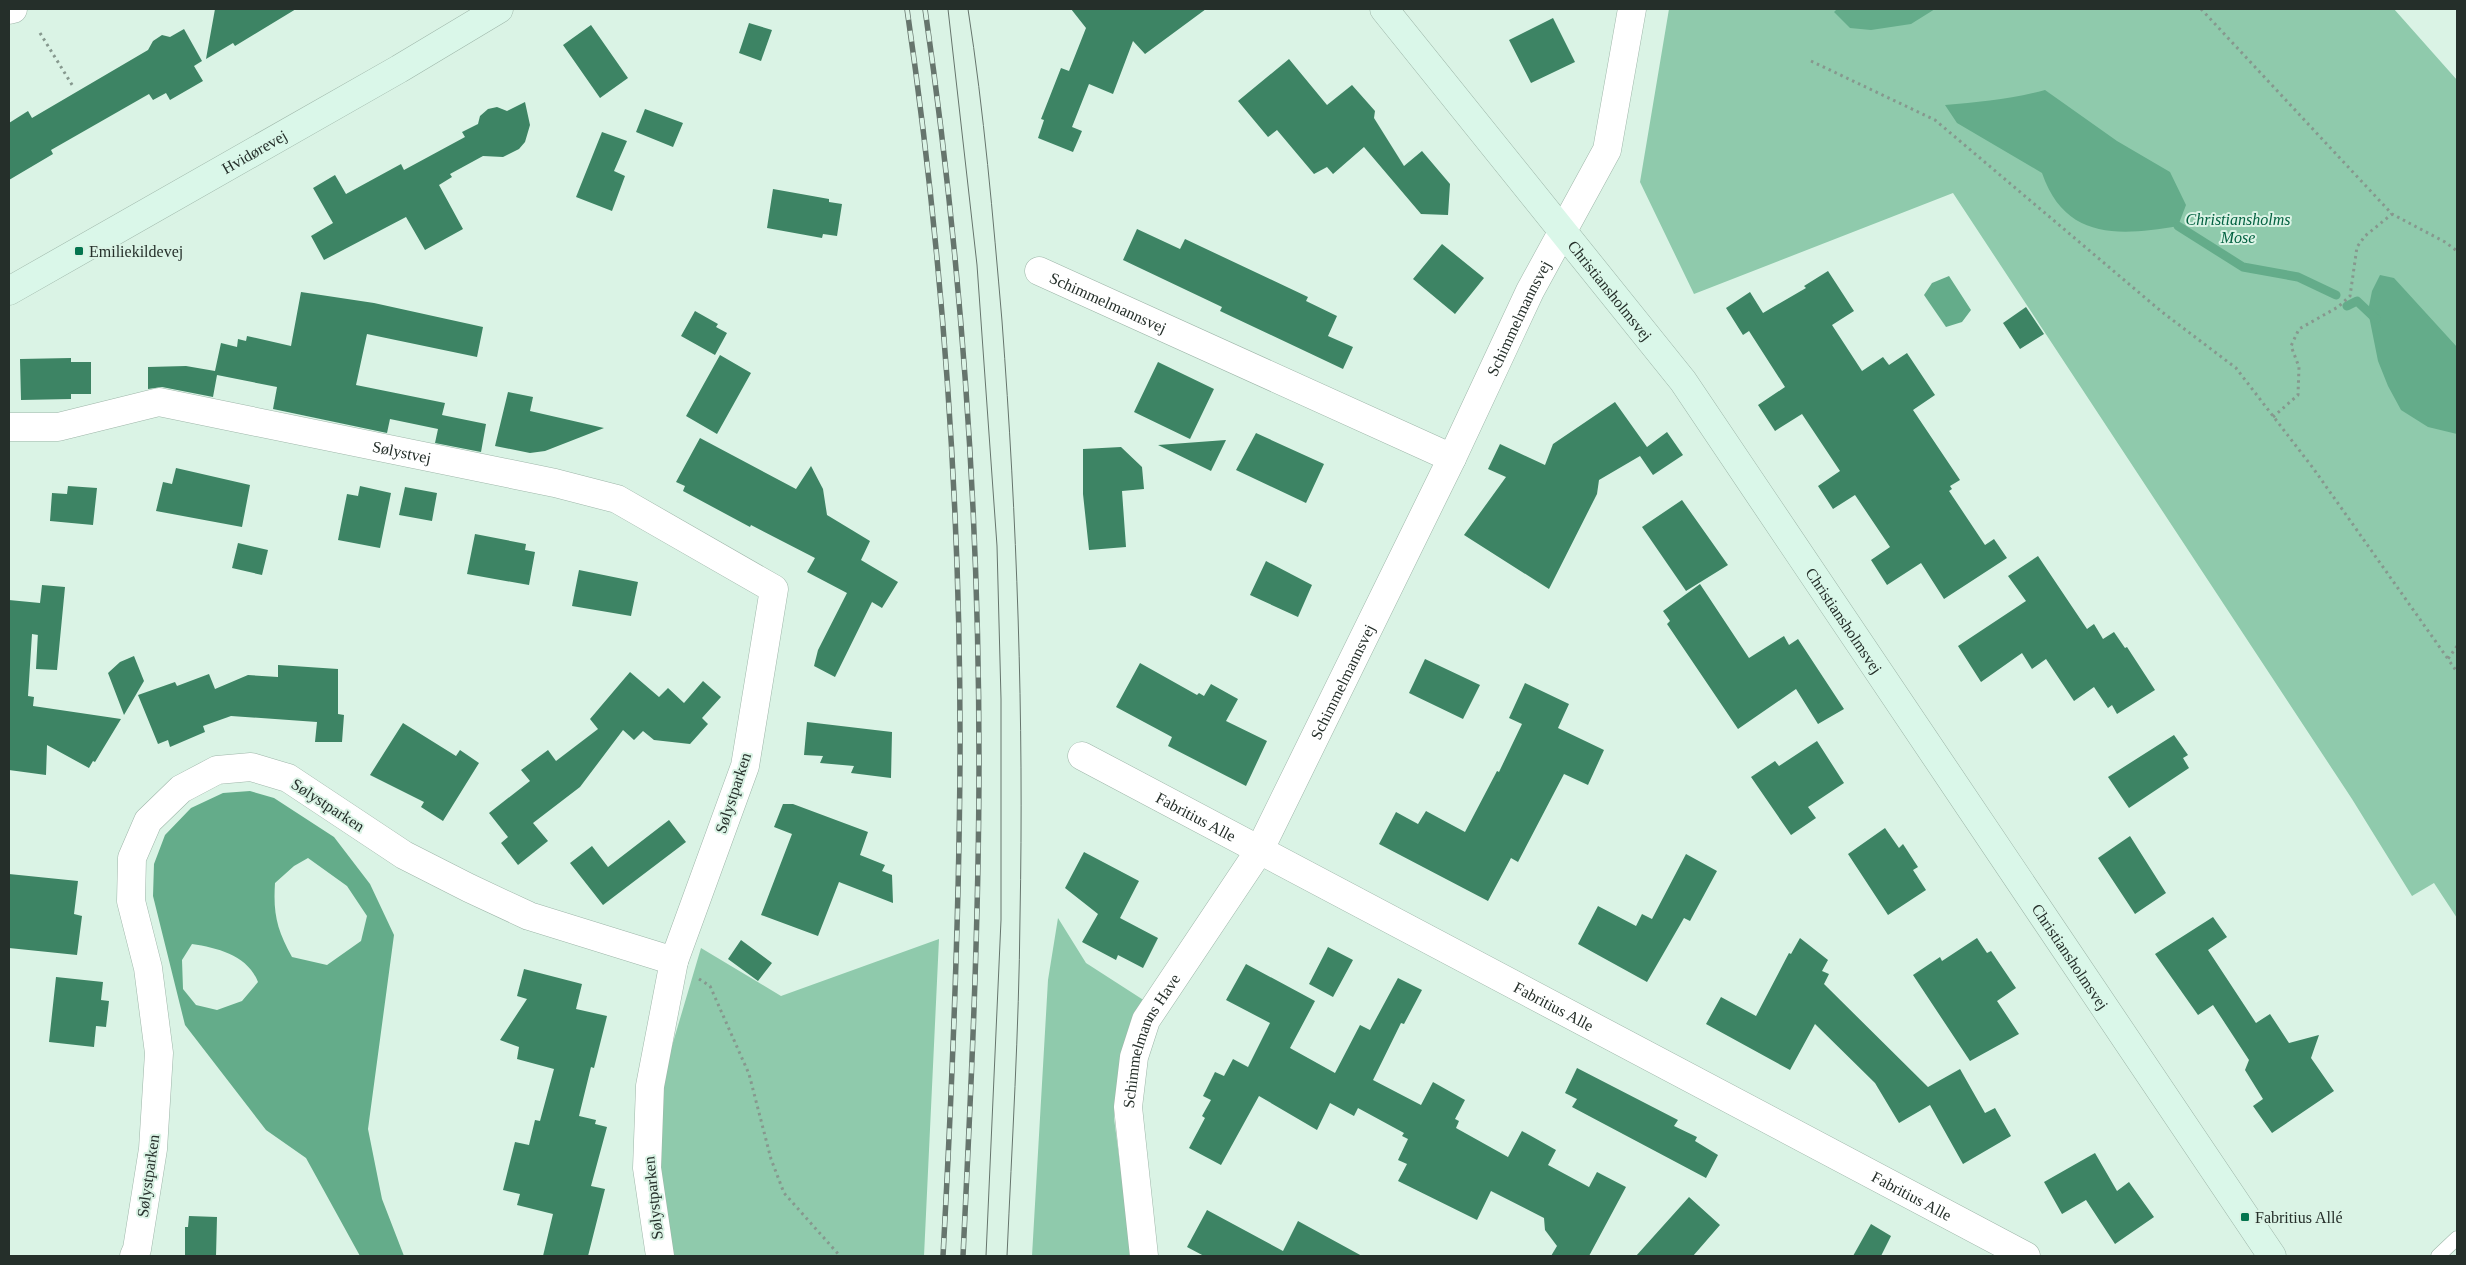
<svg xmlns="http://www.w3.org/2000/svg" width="2466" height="1265" viewBox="0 0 2466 1265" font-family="'Times New Roman',serif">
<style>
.green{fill:#8fcaac}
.water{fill:#64ac8a;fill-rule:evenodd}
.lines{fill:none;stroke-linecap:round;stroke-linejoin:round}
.stream{stroke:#64ac8a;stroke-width:9}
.building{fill:#3d8464}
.lane-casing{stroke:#9eb6a9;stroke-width:15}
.street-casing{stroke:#9eb6a9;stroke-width:29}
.secondary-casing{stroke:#9eb6a9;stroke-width:29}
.path{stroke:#86988e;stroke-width:3;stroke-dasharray:2.5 4;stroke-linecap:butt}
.lane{stroke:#fff;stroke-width:14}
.street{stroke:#fff;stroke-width:28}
.secondary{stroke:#daf7e9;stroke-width:28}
.tram{stroke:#66756d;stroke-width:1}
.rail-casing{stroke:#66756d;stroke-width:5.5}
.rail{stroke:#daf3e5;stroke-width:4;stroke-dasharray:11;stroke-linecap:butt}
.poi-dot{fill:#04754f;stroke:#daf3e5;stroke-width:2}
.labels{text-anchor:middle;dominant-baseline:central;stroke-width:4;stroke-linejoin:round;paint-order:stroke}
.street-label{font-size:16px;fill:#252f2a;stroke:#daf3e5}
.park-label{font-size:16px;font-style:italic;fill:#046242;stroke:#daf3e5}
.poi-label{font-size:16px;fill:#252f2a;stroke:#daf3e5;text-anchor:start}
</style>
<rect width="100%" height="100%" fill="#daf3e5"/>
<!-- green -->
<path class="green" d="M 1669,9 L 2394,9 L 2457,80 L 2457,918 L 2434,883 L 2412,896 L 2352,799 L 1953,193 L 1694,294 L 1640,182 Z
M 1058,918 L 1086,963 L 1145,1001 L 1120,1061 L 1114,1118 L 1132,1256 L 1032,1256 L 1048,980 Z
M 939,939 L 924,1256 L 670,1256 L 657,1166 L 661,1083 L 701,948 L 781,996 Z"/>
<!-- water -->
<path class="water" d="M 1837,9 L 1935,9 L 1911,24 L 1871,30 L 1850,28 L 1834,12 Z
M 2045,90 L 2117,141 L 2170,172 L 2186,205 L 2178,226 C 2119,236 2065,240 2042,173 L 1957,123 L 1945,105 C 1979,102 2012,99 2045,90 Z
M 2380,275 L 2394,278 L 2457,347 L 2457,434 L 2428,427 L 2401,410 L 2388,386 L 2378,361 L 2368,311 L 2372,291 Z
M 1949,276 L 1971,310 L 1962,322 L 1946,327 L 1924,295 L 1932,283 Z
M 250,791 L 274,798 L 334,837 L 370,884 L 394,935 L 368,1129 L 382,1199 L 404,1256 L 360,1256 L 306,1158 L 266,1130 L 185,1025 L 153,896 L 154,864 L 165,835 L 191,808 L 223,793 ZM 308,858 L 347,886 L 367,916 L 361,941 L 327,965 L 292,957 C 277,930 273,914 275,883 L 294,866 ZM 192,944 C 219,948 248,956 258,982 L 242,1001 L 217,1010 L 196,1005 L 183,989 L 182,960 Z"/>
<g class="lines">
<!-- stream -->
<path class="stream" d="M 2178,226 L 2243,267 L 2298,277 L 2336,295
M 2347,306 L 2357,301 L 2376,319"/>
</g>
<!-- building -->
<path class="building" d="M 215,9 L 296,9 L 235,46 L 233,43 L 206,59 Z
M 1071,9 L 1206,9 L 1145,54 L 1133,41 L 1113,94 L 1089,84 L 1072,127 L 1082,131 L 1073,152 L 1038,138 L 1044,120 L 1041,119 L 1061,68 L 1069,71 L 1086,28 Z
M 1553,18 L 1575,62 L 1531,83 L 1509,40 Z
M 749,23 L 772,30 L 761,61 L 739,53 Z
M 591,25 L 628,78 L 600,98 L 563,45 Z
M 184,29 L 202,61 L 194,66 L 203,81 L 170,100 L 166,93 L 153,100 L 149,94 L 51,150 L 53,154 L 9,180 L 9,123 L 28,111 L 32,118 L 148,50 L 153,41 L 162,35 L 170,37 Z
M 1289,59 L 1327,105 L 1352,85 L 1375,111 L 1374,118 L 1404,166 L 1422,151 L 1450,184 L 1448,215 L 1421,214 L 1364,147 L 1333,174 L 1327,167 L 1314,174 L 1277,130 L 1268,137 L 1238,101 Z
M 525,102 L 530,125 L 525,142 L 519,149 L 503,157 L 483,156 L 450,174 L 452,177 L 439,185 L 463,229 L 425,250 L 406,217 L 324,260 L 311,236 L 333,223 L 313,188 L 335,175 L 346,194 L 401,164 L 404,170 L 465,137 L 462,132 L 478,124 L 480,116 L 488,109 L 497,107 L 507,111 Z
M 645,109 L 683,123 L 673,147 L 636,132 Z
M 602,132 L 627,141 L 614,171 L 625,176 L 612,211 L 576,197 Z
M 773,189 L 829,199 L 829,202 L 842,204 L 837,236 L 823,234 L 822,238 L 767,228 Z
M 1137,229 L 1180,249 L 1185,239 L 1308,297 L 1306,301 L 1337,316 L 1328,336 L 1353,347 L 1343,369 L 1220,311 L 1222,307 L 1123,260 Z
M 1442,244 L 1484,278 L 1455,314 L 1413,279 Z
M 1828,271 L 1854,311 L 1832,325 L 1862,371 L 1883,357 L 1889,365 L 1907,353 L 1935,395 L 1913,410 L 1960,480 L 1950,486 L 1952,489 L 1949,491 L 1985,545 L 1994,539 L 2007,558 L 1944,599 L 1921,563 L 1887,585 L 1871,560 L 1890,547 L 1855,495 L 1833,509 L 1818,486 L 1840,471 L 1802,414 L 1775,431 L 1758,405 L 1785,387 L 1749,331 L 1743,335 L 1726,308 L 1750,292 L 1763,313 L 1806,288 L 1804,286 Z
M 301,292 L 374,303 L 483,327 L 477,357 L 367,334 L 356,385 L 445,403 L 442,415 L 486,424 L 481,452 L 435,443 L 438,429 L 390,419 L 387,433 L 273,409 L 277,387 L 217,375 L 213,397 L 162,387 L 148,389 L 148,367 L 186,366 L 215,371 L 221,343 L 237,347 L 238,339 L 246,341 L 247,336 L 291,346 Z
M 2026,307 L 2044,334 L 2020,349 L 2003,323 Z
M 695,311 L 718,324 L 716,327 L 727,333 L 715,355 L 681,336 Z
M 720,355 L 751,373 L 717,434 L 686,416 Z
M 71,358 L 71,362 L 91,362 L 91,394 L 71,394 L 71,399 L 21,400 L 20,359 Z
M 1158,362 L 1214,389 L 1190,439 L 1134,412 Z
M 508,392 L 533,397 L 530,411 L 604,428 L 545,451 L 530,453 L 495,446 Z
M 1615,402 L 1647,447 L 1667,432 L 1683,455 L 1653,475 L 1640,456 L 1599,480 L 1597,494 L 1549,589 L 1464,535 L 1506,477 L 1488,469 L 1500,444 L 1545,465 L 1553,444 Z
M 1256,433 L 1324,464 L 1306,503 L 1236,470 Z
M 700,438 L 796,489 L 811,466 L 823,489 L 827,515 L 870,541 L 861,560 L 898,582 L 882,608 L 872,602 L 835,677 L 814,666 L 818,650 L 847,593 L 807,572 L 815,558 L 751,525 L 750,527 L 683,491 L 685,486 L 676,482 Z
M 1226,440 L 1211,471 L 1158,445 Z
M 1121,447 L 1142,467 L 1144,489 L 1122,491 L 1126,547 L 1089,550 L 1083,494 L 1083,449 Z
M 176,468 L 250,485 L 242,527 L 156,511 L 163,482 L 172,484 Z
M 68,486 L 97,488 L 93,525 L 50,521 L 52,493 L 67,494 Z
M 360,486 L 391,493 L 380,548 L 338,540 L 347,494 L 358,496 Z
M 405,487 L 437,493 L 432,521 L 399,515 Z
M 1682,500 L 1728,565 L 1686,591 L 1642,527 Z
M 475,534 L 526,544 L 525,550 L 535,552 L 529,585 L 467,574 Z
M 238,543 L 268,550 L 262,575 L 232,568 Z
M 2038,556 L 2087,629 L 2094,624 L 2103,639 L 2114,632 L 2125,648 L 2127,647 L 2155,690 L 2117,714 L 2112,705 L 2108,708 L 2094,687 L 2074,701 L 2046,659 L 2032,669 L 2022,653 L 1981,682 L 1958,646 L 2026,601 L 2008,576 Z
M 1266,561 L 1312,585 L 1298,617 L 1250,595 Z
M 579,570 L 638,582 L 631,616 L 572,606 Z
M 1700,584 L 1749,658 L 1784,636 L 1789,645 L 1798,639 L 1844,709 L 1818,724 L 1796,689 L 1738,729 L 1667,624 L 1670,621 L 1663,611 Z
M 42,585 L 65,587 L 57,670 L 36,669 L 38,632 L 38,635 L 32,634 L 28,696 L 34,697 L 33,706 L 121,719 L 95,762 L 93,761 L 89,768 L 47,745 L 46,775 L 9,770 L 9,600 L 40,603 Z
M 134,656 L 144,681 L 124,715 L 108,673 L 120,662 Z
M 1425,659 L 1480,685 L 1463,719 L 1409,693 Z
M 1140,663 L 1197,695 L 1199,693 L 1204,696 L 1211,684 L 1238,699 L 1226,721 L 1267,741 L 1246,786 L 1168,746 L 1172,737 L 1116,707 Z
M 278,665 L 338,669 L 338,714 L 344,715 L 342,742 L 315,742 L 317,722 L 231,716 L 203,726 L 205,732 L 170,747 L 168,740 L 158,744 L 138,695 L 175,682 L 177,686 L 209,674 L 215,689 L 248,675 L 278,677 Z
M 630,672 L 659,697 L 668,688 L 684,703 L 703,681 L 721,697 L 702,718 L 708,724 L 690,744 L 654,740 L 643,731 L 634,740 L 623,730 L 580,787 L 533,823 L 548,841 L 518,865 L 501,843 L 508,837 L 489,813 L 530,781 L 521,770 L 548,750 L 556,761 L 598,729 L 590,719 Z
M 1525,683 L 1569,704 L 1558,728 L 1604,750 L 1588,785 L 1564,774 L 1518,862 L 1511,858 L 1488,901 L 1379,844 L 1396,812 L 1418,824 L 1426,811 L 1465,832 L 1497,771 L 1499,772 L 1522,724 L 1509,718 Z
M 807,722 L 892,732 L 891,778 L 851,773 L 854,766 L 820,763 L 823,756 L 804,755 Z
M 403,723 L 456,756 L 460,750 L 479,763 L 443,821 L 421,807 L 424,802 L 370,775 Z
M 2174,735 L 2188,755 L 2183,758 L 2189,768 L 2129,808 L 2108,777 Z
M 1817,741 L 1844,783 L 1808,807 L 1816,818 L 1791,835 L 1751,777 L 1775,761 L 1779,766 Z
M 783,804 L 793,804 L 868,832 L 860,855 L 885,865 L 882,871 L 892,875 L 893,903 L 839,882 L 818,936 L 761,915 L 792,834 L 774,827 Z
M 669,820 L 686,842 L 603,905 L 570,863 L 592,846 L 608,867 Z
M 1885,828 L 1899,848 L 1903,844 L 1918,867 L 1913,870 L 1926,890 L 1888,915 L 1848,854 Z
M 2130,836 L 2166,893 L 2135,914 L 2098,858 Z
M 1084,852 L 1139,881 L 1120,918 L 1158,938 L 1143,968 L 1118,955 L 1116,960 L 1082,942 L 1098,914 L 1065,888 Z
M 1686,854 L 1717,871 L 1690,921 L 1684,918 L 1647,982 L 1578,944 L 1598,906 L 1636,926 L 1642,914 L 1652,919 Z
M 9,874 L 78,881 L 74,914 L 82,916 L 77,955 L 9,948 Z
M 2213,917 L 2227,937 L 2208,950 L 2256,1023 L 2270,1014 L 2289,1043 L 2319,1035 L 2311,1058 L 2334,1091 L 2272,1133 L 2253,1106 L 2263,1099 L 2245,1070 L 2249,1060 L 2213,1005 L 2198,1015 L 2155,954 Z
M 1800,938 L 1828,960 L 1822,971 L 1829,974 L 1824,984 L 1928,1087 L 1960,1069 L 1985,1113 L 1995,1108 L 2011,1136 L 1963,1164 L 1930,1105 L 1899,1123 L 1875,1083 L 1815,1024 L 1790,1070 L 1706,1024 L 1721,997 L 1756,1016 L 1789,953 L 1791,954 Z
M 1977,938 L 1987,953 L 1991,951 L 2016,988 L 1997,1001 L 2019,1034 L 1970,1061 L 1913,975 L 1940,957 L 1942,961 Z
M 741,940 L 772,963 L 758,981 L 728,959 Z
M 1328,947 L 1353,960 L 1333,997 L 1309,984 Z
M 1246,964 L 1315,1001 L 1290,1048 L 1335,1073 L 1360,1025 L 1370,1030 L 1398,978 L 1422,990 L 1404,1024 L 1401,1023 L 1373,1080 L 1421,1105 L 1433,1082 L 1465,1100 L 1455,1119 L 1459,1121 L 1456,1128 L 1508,1157 L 1522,1131 L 1556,1150 L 1548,1165 L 1589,1187 L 1597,1172 L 1626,1187 L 1589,1256 L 1551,1256 L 1557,1246 L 1545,1230 L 1544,1218 L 1491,1191 L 1477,1220 L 1398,1181 L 1407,1164 L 1398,1160 L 1408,1139 L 1402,1136 L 1404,1133 L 1358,1108 L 1354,1116 L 1330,1103 L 1317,1130 L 1259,1096 L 1221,1165 L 1189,1148 L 1205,1118 L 1202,1116 L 1211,1100 L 1203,1096 L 1215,1072 L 1224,1076 L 1233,1059 L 1248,1067 L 1270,1023 L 1226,1000 Z
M 524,969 L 582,984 L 576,1009 L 607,1016 L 594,1068 L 591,1067 L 579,1116 L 596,1120 L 595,1124 L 607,1127 L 591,1186 L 605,1189 L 588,1256 L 543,1256 L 553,1214 L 517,1205 L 520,1194 L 503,1190 L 515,1142 L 529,1145 L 535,1120 L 540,1121 L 554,1069 L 517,1059 L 519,1047 L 500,1040 L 527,999 L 517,996 Z
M 56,977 L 103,982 L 101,1000 L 109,1001 L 106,1027 L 96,1026 L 94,1047 L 49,1042 Z
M 1577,1068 L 1678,1120 L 1674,1126 L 1697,1137 L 1695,1141 L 1718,1155 L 1706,1178 L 1572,1107 L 1577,1099 L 1565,1093 Z
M 2095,1153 L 2117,1191 L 2129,1182 L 2154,1217 L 2115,1244 L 2086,1200 L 2062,1214 L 2044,1182 Z
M 1689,1197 L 1720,1225 L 1693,1256 L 1636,1256 Z
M 1207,1210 L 1283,1251 L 1298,1221 L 1362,1256 L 1204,1256 L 1187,1247 Z
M 189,1216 L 217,1217 L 216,1256 L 185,1256 L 185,1227 L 188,1227 Z
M 1871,1224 L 1891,1236 L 1881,1256 L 1853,1256 Z"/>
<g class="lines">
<defs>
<path id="lane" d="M 2438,1256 L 2457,1238"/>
<g id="street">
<path d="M 9,10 L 13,9"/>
<path id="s1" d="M 1039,271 L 1452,458"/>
<path id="s2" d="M 9,427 L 58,427 L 159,402 L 555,483 L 617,499 L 774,589 L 745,766 L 674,961 L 529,916 L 469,888 L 404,855 L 288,778 L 251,767 L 217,770 L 181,789 L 148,821 L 132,858 L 131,901 L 148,968 L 159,1053 L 153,1149 L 137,1249 L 134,1256"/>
<path id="s3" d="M 1082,756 L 2026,1256"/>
<path d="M 660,1256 L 647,1168 L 650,1086 L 674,961"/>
<path id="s4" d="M 1144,1256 L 1128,1107 L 1134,1057 L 1146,1020 L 1259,851 L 1452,458 L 1530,291 L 1607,150 L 1632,9"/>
</g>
<g id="secondary">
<path id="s5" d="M 1384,9 L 1683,381 L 2272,1256"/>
<path id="s6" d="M 9,291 L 399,69 L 499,9"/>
</g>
</defs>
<!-- lane casing -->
<use href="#lane" class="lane-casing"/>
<!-- street casing -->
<use href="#street" class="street-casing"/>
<!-- secondary casing -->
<use href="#secondary" class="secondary-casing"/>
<!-- path -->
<path class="path" d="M 2201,9 L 2392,214 L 2445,242 L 2457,251
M 40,33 L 74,88
M 1811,61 L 1935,120 L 2162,312 L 2236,368 L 2313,468 L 2448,659
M 2273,417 L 2298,395 L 2299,367 L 2291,346 L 2299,329 L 2338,307 L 2350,296 L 2357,247 L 2365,236 L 2392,214
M 2457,646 L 2448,659 L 2457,672
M 699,979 L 710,986 L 749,1074 L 771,1159 L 784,1193 L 840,1256"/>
<!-- lane -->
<use href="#lane" class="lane"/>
<!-- street -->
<use href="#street" class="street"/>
<!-- secondary -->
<use href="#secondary" class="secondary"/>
<!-- tram -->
<path class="tram" d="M 948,9 L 977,265 L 997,546 L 1001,699 L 1001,920 L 986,1256
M 968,9 C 984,112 993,217 1002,321 C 1017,520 1024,718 1020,917 C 1019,1030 1012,1143 1007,1256"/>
<defs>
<path id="rail" d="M 907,9 C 943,257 961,510 960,760 C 959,926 952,1091 943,1256
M 925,9 C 961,257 979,510 979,760 C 979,926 971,1091 963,1256"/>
</defs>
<!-- rail casing -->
<use href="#rail" class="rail-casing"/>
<!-- rail -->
<use href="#rail" class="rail"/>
</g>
<!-- markers -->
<g class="poi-dot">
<rect x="74" y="246" width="10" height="10" rx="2.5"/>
<rect x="2240" y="1212" width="10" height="10" rx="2.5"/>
</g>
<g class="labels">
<!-- street labels -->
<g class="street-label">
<text stroke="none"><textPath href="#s6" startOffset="282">Hvidørevej</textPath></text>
<text stroke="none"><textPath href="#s5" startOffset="361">Christiansholmsvej</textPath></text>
<text stroke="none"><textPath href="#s1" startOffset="76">Schimmelmannsvej</textPath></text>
<text stroke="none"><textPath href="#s4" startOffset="1035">Schimmelmannsvej</textPath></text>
<text stroke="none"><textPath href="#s2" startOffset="401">Sølystvej</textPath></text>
<text stroke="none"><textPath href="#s5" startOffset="766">Christiansholmsvej</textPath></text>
<text stroke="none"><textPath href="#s4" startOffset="631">Schimmelmannsvej</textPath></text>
<text transform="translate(733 793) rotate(-72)">Sølystparken</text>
<text transform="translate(328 805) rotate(33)">Sølystparken</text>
<text stroke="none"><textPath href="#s3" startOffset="129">Fabritius Alle</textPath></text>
<text stroke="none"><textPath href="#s5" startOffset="1171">Christiansholmsvej</textPath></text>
<text stroke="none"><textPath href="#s3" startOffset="534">Fabritius Alle</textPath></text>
<text stroke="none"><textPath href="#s4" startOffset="221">Schimmelmanns Have</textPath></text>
<text transform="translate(148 1176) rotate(-82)">Sølystparken</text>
<text stroke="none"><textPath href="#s3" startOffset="939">Fabritius Alle</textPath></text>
<text transform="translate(653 1198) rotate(-96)">Sølystparken</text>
</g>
<!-- park labels -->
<g class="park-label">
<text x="2238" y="219">Christiansholms<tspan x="2238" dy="18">Mose</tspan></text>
</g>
<!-- poi labels -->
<g class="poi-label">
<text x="89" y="251">Emiliekildevej</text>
<text x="2255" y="1217">Fabritius Allé</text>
</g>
</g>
<!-- border -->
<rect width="2466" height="1265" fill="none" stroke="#252f2a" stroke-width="20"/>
</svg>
